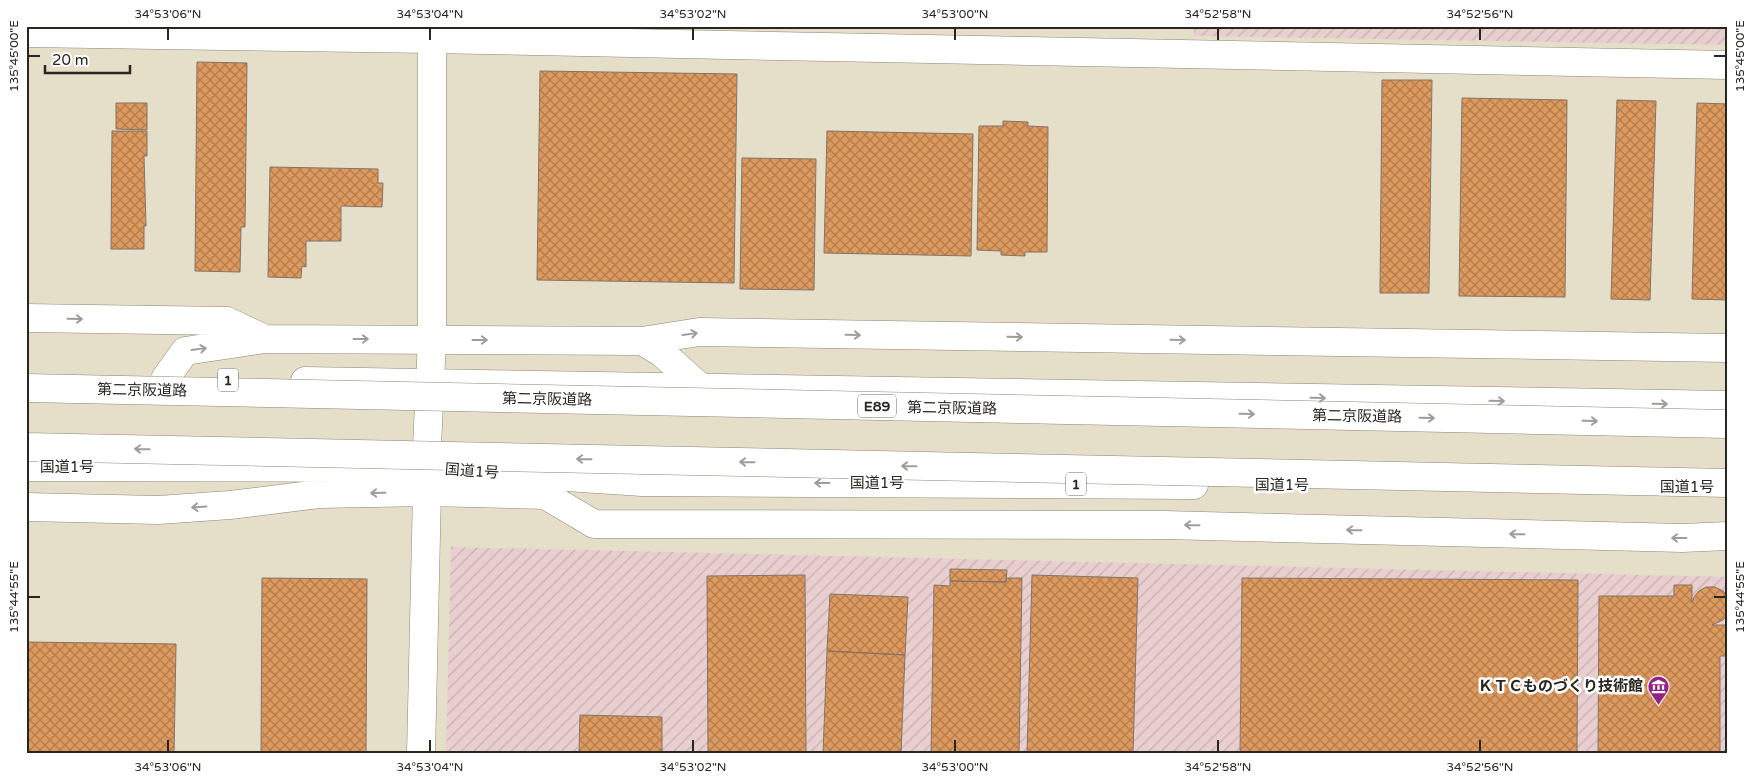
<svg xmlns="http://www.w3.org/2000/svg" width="1754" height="780" viewBox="0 0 1754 780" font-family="'Varela Round','Noto Sans JP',sans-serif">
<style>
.industrial{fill:url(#industrial-furrows)}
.building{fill:url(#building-cross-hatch);stroke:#837366}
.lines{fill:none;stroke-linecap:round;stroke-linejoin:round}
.street-casing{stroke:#8c8774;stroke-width:29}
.secondary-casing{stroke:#8c8774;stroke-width:29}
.highway-casing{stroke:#8c8774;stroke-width:29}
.street{stroke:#fff;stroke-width:28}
.secondary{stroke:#fff;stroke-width:28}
.highway{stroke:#fff;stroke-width:28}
.highway-bridge-casing{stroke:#8c8774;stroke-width:29;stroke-linecap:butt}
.highway-bridge{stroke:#fff;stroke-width:28}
.oneway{stroke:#9e9d9a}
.ticks{fill:none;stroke:#28261e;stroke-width:2}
.labels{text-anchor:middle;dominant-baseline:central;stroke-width:5;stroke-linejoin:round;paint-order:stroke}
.shield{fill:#fff;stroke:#686762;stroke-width:1}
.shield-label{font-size:14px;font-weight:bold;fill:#28261e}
.street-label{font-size:15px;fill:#28261e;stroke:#fff}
.poi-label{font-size:15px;font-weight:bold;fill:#28261e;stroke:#fff;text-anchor:end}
.neatline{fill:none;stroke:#28261e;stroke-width:2}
.ticks-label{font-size:12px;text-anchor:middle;fill:#28261e}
</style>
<defs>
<pattern id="industrial-furrows" width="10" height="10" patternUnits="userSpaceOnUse" patternTransform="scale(1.25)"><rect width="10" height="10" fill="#e9cecf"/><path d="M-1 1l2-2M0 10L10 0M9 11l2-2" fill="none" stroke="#c8b1b1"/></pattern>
<pattern id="building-cross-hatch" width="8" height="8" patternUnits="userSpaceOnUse" patternTransform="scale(1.25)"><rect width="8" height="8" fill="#dd995e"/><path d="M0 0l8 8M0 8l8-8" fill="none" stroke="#b37d4d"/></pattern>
</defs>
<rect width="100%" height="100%" fill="#e5dfca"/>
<!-- industrial -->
<path class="industrial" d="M 1194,26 L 1728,26 L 1728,45 L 1193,36 Z
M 451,547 L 1728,577 L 1728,754 L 446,754 Z"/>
<!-- building -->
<path class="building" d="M 197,62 L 247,63 L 245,227 L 241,227 L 240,272 L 195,271 Z
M 540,71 L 737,74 L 734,283 L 537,280 Z
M 1382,80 L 1432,80 L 1429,293 L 1380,293 Z
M 1462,98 L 1567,100 L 1565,297 L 1459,296 Z
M 1617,100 L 1656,101 L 1650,300 L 1611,299 Z
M 116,103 L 147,103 L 147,130 L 116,129 Z
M 1697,103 L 1728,104 L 1728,300 L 1692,299 Z
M 1003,121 L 1028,122 L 1028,126 L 1048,127 L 1047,252 L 1025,252 L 1025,256 L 1001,255 L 1001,251 L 977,250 L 979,126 L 1003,126 Z
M 112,131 L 147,131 L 147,156 L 144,156 L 146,226 L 144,226 L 144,249 L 111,249 Z
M 827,131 L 973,134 L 971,256 L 824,253 Z
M 742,158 L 816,159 L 814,290 L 740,289 Z
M 270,167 L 378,169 L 378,183 L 383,183 L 382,207 L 341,206 L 341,241 L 306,241 L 306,267 L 302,266 L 301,278 L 268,277 Z
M 950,569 L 1007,570 L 1006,582 L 950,581 Z
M 805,575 L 806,754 L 708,754 L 707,576 Z
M 1032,575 L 1138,578 L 1133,754 L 1027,754 Z
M 262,578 L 367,579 L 366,754 L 261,754 Z
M 1006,578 L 1022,578 L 1019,754 L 931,754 L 934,585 L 950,586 L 950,581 L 1006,582 Z
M 1242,578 L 1578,580 L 1577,754 L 1240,754 Z
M 1674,585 L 1692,585 L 1692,603 L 1694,597 L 1699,591 L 1706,587 L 1715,587 L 1723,591 L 1728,597 L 1728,613 L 1723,620 L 1712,625 L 1728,625 L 1728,656 L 1720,656 L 1720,754 L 1598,754 L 1599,596 L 1674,596 Z
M 830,594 L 908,597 L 905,655 L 827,651 Z
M 28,642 L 176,644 L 174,754 L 26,754 Z
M 827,651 L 905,655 L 901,754 L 823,754 Z
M 580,715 L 662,717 L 662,754 L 579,754 Z"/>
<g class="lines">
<defs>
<path id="street" d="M 26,33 L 431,39 L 1728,65"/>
<path id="secondary" d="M 421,754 L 427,492 L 426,468 L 432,340 L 432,26"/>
<path id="highway" d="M 26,318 L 227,321 L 265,339
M 642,341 L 662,353 L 700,387
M 165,379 L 185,351 L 265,339 L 642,341 L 699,332 L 1728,348
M 305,381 L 1728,405
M 26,467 L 426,468 L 642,482 L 1194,485
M 26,507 L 158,510 L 230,505 L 319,494 L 427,492 L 545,495 L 594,524 L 1164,525 L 1682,538 L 1728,536"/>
</defs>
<!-- street casing -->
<use href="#street" class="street-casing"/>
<!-- secondary casing -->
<use href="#secondary" class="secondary-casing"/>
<!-- highway casing -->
<use href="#highway" class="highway-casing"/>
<!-- street -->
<use href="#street" class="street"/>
<!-- secondary -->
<use href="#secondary" class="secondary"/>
<!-- highway -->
<use href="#highway" class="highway"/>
<defs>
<path id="highway-bridge" d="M 26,388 L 1728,424
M 26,447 L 1728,483"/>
</defs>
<!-- highway-bridge casing -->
<use href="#highway-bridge" class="highway-bridge-casing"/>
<!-- highway-bridge -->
<use href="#highway-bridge" class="highway-bridge"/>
</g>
<!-- one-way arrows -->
<defs><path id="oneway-shaft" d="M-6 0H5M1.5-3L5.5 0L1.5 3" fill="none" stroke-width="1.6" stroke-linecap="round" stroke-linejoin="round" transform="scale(1.25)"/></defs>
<g class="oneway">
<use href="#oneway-shaft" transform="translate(75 319) rotate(1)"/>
<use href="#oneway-shaft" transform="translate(690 334) rotate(-8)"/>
<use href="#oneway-shaft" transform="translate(853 335) rotate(1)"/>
<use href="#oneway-shaft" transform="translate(1015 337) rotate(1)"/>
<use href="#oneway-shaft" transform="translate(361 339)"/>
<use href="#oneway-shaft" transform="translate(480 340)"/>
<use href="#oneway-shaft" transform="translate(1178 340) rotate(1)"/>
<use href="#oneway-shaft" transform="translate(199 349) rotate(-8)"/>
<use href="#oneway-shaft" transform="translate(1318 398) rotate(1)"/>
<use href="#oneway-shaft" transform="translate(1497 401) rotate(1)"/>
<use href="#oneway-shaft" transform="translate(1660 404) rotate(1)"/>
<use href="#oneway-shaft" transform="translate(1247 414) rotate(1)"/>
<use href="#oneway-shaft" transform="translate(1427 418) rotate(1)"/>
<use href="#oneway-shaft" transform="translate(1590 421) rotate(1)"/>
<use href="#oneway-shaft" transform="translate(142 449) rotate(-179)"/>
<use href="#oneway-shaft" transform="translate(584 459) rotate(-179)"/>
<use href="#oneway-shaft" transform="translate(747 462) rotate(-179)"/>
<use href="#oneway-shaft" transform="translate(909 466) rotate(-179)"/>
<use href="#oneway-shaft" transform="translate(822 483) rotate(-180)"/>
<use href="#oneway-shaft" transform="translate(378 493) rotate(179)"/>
<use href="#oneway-shaft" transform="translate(199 507) rotate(176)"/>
<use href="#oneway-shaft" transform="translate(1192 525) rotate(-179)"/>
<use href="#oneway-shaft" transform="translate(1354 530) rotate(-179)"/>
<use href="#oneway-shaft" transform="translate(1517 534) rotate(-179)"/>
<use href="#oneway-shaft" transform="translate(1679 538) rotate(-180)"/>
</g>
<!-- ticks -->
<path class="ticks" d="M 168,28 L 168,40M 430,28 L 430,40M 693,28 L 693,40M 955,28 L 955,40M 1218,28 L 1218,40M 1480,28 L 1480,40M 28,56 L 40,56M 1714,56 L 1726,56M 28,597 L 40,597M 1714,597 L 1726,597M 168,740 L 168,752M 430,740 L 430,752M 693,740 L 693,752M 955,740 L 955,752M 1218,740 L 1218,752M 1480,740 L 1480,752"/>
<!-- icons -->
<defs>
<symbol id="museum-pin" viewBox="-11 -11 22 30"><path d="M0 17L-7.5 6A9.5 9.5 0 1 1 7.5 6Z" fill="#932383" stroke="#fff"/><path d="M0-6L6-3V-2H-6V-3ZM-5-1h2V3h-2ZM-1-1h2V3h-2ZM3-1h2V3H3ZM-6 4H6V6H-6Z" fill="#fff"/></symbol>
</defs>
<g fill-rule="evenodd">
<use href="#museum-pin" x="1646" y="674" width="25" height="34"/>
</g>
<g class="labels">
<!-- shield labels -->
<g class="shield">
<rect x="218" y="368.5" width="20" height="23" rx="4"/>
<rect x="858" y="394.5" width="38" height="23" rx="4"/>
<rect x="1066" y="472.5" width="20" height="23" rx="4"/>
</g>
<g class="shield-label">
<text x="228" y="380">1</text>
<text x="877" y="406">E89</text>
<text x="1076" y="484">1</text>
</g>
<!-- street labels -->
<g class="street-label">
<text transform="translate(142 390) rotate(1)">第二京阪道路</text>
<text transform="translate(547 399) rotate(1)">第二京阪道路</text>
<text transform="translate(952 408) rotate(1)">第二京阪道路</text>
<text transform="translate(1357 416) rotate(1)">第二京阪道路</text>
<text x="67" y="467">国道1号</text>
<text transform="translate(472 471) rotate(4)">国道1号</text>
<text x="877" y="483">国道1号</text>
<text x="1282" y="485">国道1号</text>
<text x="1687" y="487">国道1号</text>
</g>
<!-- poi labels -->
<g class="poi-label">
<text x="1643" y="686">ＫＴＣものづくり技術館</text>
</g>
</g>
<!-- border -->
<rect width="1754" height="780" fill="none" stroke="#ffffff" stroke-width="55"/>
<!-- scale -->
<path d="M45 65v8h85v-8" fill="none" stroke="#28261e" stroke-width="2.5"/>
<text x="52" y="65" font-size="15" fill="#28261e" stroke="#ffffff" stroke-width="4" paint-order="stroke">20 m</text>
<rect x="28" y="28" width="1698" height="724" class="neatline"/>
<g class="ticks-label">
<text x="168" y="18">34°53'06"N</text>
<text x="430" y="18">34°53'04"N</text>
<text x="693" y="18">34°53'02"N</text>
<text x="955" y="18">34°53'00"N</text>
<text x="1218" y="18">34°52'58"N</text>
<text x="1480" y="18">34°52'56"N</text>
<text transform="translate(1740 56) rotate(-90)" y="4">135°45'00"E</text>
<text transform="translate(14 56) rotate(-90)" y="4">135°45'00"E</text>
<text transform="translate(1740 597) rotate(-90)" y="4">135°44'55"E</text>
<text transform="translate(14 597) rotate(-90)" y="4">135°44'55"E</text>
<text x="168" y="771">34°53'06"N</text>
<text x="430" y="771">34°53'04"N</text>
<text x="693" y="771">34°53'02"N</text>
<text x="955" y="771">34°53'00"N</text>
<text x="1218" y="771">34°52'58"N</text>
<text x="1480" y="771">34°52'56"N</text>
</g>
</svg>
